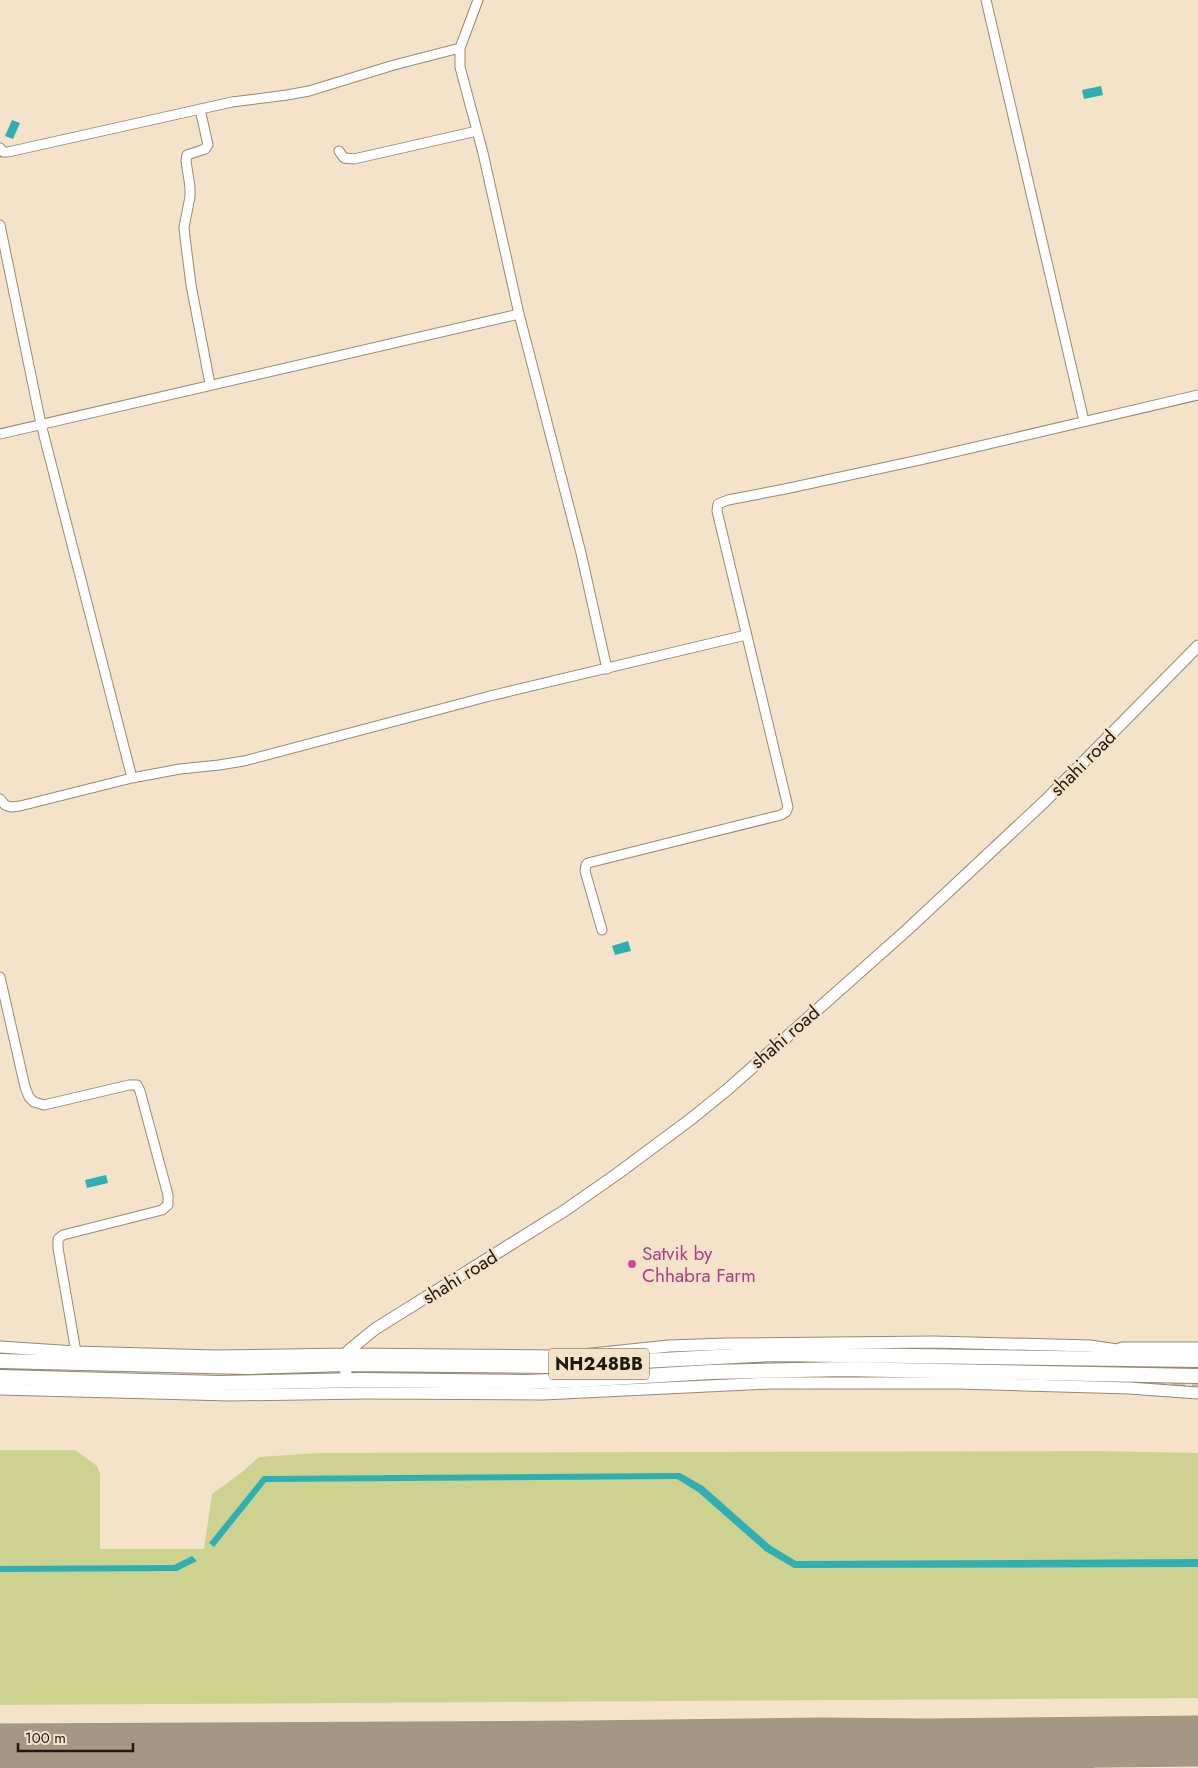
<svg xmlns="http://www.w3.org/2000/svg" width="1198" height="1768" viewBox="0 0 1198 1768" font-family="Jost,sans-serif">
<style>
.green{fill:#ced291}
.water{fill:#30afb3}
.lines{fill:none;stroke-linecap:round;stroke-linejoin:round}
.taxiway{stroke:#a49783;stroke-width:21}
.runway{stroke:#a49783;stroke-width:51}
.trunk-tunnel{stroke:#c9bba4;stroke-width:14;stroke-dasharray:14 7;stroke-linecap:butt}
.minor-casing{stroke:#988972;stroke-width:11}
.tertiary-casing{stroke:#988972;stroke-width:13}
.trunk-casing{stroke:#988972;stroke-width:16}
.minor{stroke:#fff;stroke-width:9}
.tertiary{stroke:#fff;stroke-width:11}
.trunk{stroke:#fff;stroke-width:14}
.hotel-dot{fill:#d1479c;stroke:#f4e3c9;stroke-width:2}
.labels{text-anchor:middle;dominant-baseline:central;stroke-width:5;stroke-linejoin:round;paint-order:stroke}
.shield{fill:#f4e3c9;stroke:#5f5648;stroke-width:1}
.shield-label{font-size:18px;font-weight:bold;fill:#1f1910}
.street-label{font-size:19px;fill:#1f1910;stroke:#f4e3c9}
.hotel-label{font-size:19px;fill:#b23c85;stroke:#f4e3c9;text-anchor:start}
</style>
<rect width="100%" height="100%" fill="#f4e3c9"/>
<!-- green -->
<path class="green" d="M 0,1450 L 75,1450 L 97,1466 L 100,1474 L 100,1549 L 204,1549 L 212,1494 L 242,1472 L 259,1457 L 319,1453 L 1096,1451 L 1198,1453 L 1198,1698 L 0,1705 Z"/>
<!-- water -->
<path class="water" d="M 1101,86 L 1103,95 L 1084,99 L 1082,90 Z
M 12,120 L 20,123 L 13,139 L 5,136 Z
M 628,941 L 631,951 L 615,955 L 612,946 Z
M 106,1175 L 108,1183 L 87,1188 L 85,1180 Z
M 680,1473 L 703,1486 L 771,1546 L 796,1561 L 1198,1559 L 1198,1567 L 794,1568 L 765,1551 L 698,1492 L 677,1479 L 266,1482 L 214,1547 L 209,1543 L 263,1476 Z
M 192,1556 L 197,1561 L 177,1571 L 0,1572 L 0,1566 L 174,1565 Z"/>
<g class="lines">
<!-- taxiway -->
<path class="taxiway" d="M 1036,1742 L 1065,1753 L 1084,1768
M 925,1744 C 943,1749 958,1754 971,1768
M 321,1747 C 365,1752 411,1755 454,1768
M 0,1749 C 52,1752 103,1756 154,1768"/>
<!-- runway -->
<path class="runway" d="M 0,1749 L 584,1746 L 823,1743 L 925,1744 L 1198,1741"/>
<!-- trunk-tunnel -->
<path class="trunk-tunnel" d="M 905,1347 L 1079,1351
M 630,1355 L 709,1350
M 739,1378 L 882,1378
M 1066,1381 L 1198,1383
M 622,1385 L 687,1380
M 299,1388 L 355,1388"/>
<defs>
<path id="minor" d="M 478,0 L 460,48 L 460,67 L 483,153 L 519,314 L 581,553 L 607,669
M 986,0 L 1084,421
M 200,109 L 208,145 L 205,149 L 187,155 L 186,161 L 190,187 L 190,197 L 184,227 L 185,237 L 191,285 L 210,384
M 0,148 L 3,152 L 8,152 L 232,102 L 287,95 L 309,91 L 394,65 L 460,48
M 339,151 L 344,158 L 354,159 L 477,131
M 0,225 L 41,424 L 132,778
M 0,434 L 519,314
M 0,799 L 5,805 L 11,807 L 20,806 L 132,778 L 180,769 L 219,765 L 244,761 L 490,696 L 746,635
M 602,930 L 585,871 L 586,865 L 588,863 L 781,815 L 786,812 L 788,807 L 717,511 L 718,504 L 728,500 L 785,489 L 924,459 L 1198,395
M 0,977 L 25,1087 L 29,1097 L 34,1102 L 44,1105 L 129,1085 L 137,1085 L 140,1091 L 168,1195 L 168,1205 L 162,1210 L 63,1235 L 58,1239 L 58,1248 L 76,1352"/>
<path id="tertiary" d="M 0,1347 L 76,1352 L 215,1356 L 348,1354 L 553,1356 L 582,1355 L 669,1346 L 726,1344 L 934,1342 L 1090,1346 L 1117,1350
M 1116,1356 L 1117,1350 L 1122,1348 L 1198,1348
M 345,1380 L 348,1351 L 375,1329 L 564,1211 L 617,1174 L 691,1119 L 728,1089 L 907,930 L 1045,801 L 1198,646
M 0,1389 L 230,1395 L 366,1393 L 543,1394 L 771,1383 L 958,1383 L 1129,1388 L 1198,1393"/>
<path id="trunk" d="M 0,1361 L 247,1367 L 346,1364 L 549,1366 L 773,1354 L 1198,1360
M 0,1377 L 219,1383 L 362,1380 L 525,1382 L 578,1380 L 711,1372 L 844,1369 L 1198,1376"/>
</defs>
<!-- minor casing -->
<use href="#minor" class="minor-casing"/>
<!-- tertiary casing -->
<use href="#tertiary" class="tertiary-casing"/>
<!-- trunk casing -->
<use href="#trunk" class="trunk-casing"/>
<!-- minor -->
<use href="#minor" class="minor"/>
<!-- tertiary -->
<use href="#tertiary" class="tertiary"/>
<!-- trunk -->
<use href="#trunk" class="trunk"/>
</g>
<!-- markers -->
<circle class="hotel-dot" cx="632" cy="1264" r="5"/>
<g class="labels">
<!-- shield labels -->
<rect class="shield" x="549" y="1348.5" width="100" height="31" rx="4"/>
<g class="shield-label">
<text x="599" y="1364">NH248BB</text>
</g>
<!-- street labels -->
<g class="street-label">
<text transform="translate(1083 763) rotate(-45)">shahi road</text>
<text transform="translate(785 1037) rotate(-41)">shahi road</text>
<text transform="translate(460 1277) rotate(-32)">shahi road</text>
</g>
<!-- hotel labels -->
<g class="hotel-label">
<text x="642" y="1253">Satvik by<tspan x="642" dy="22">Chhabra Farm</tspan></text>
</g>
</g>
<!-- scale -->
<path d="M18 1743v8h115v-8" fill="none" stroke="#1f1910" stroke-width="2.5"/>
<text x="25" y="1743" font-size="15" fill="#1f1910" stroke="#f4e3c9" stroke-width="4" paint-order="stroke">100 m</text>
</svg>
